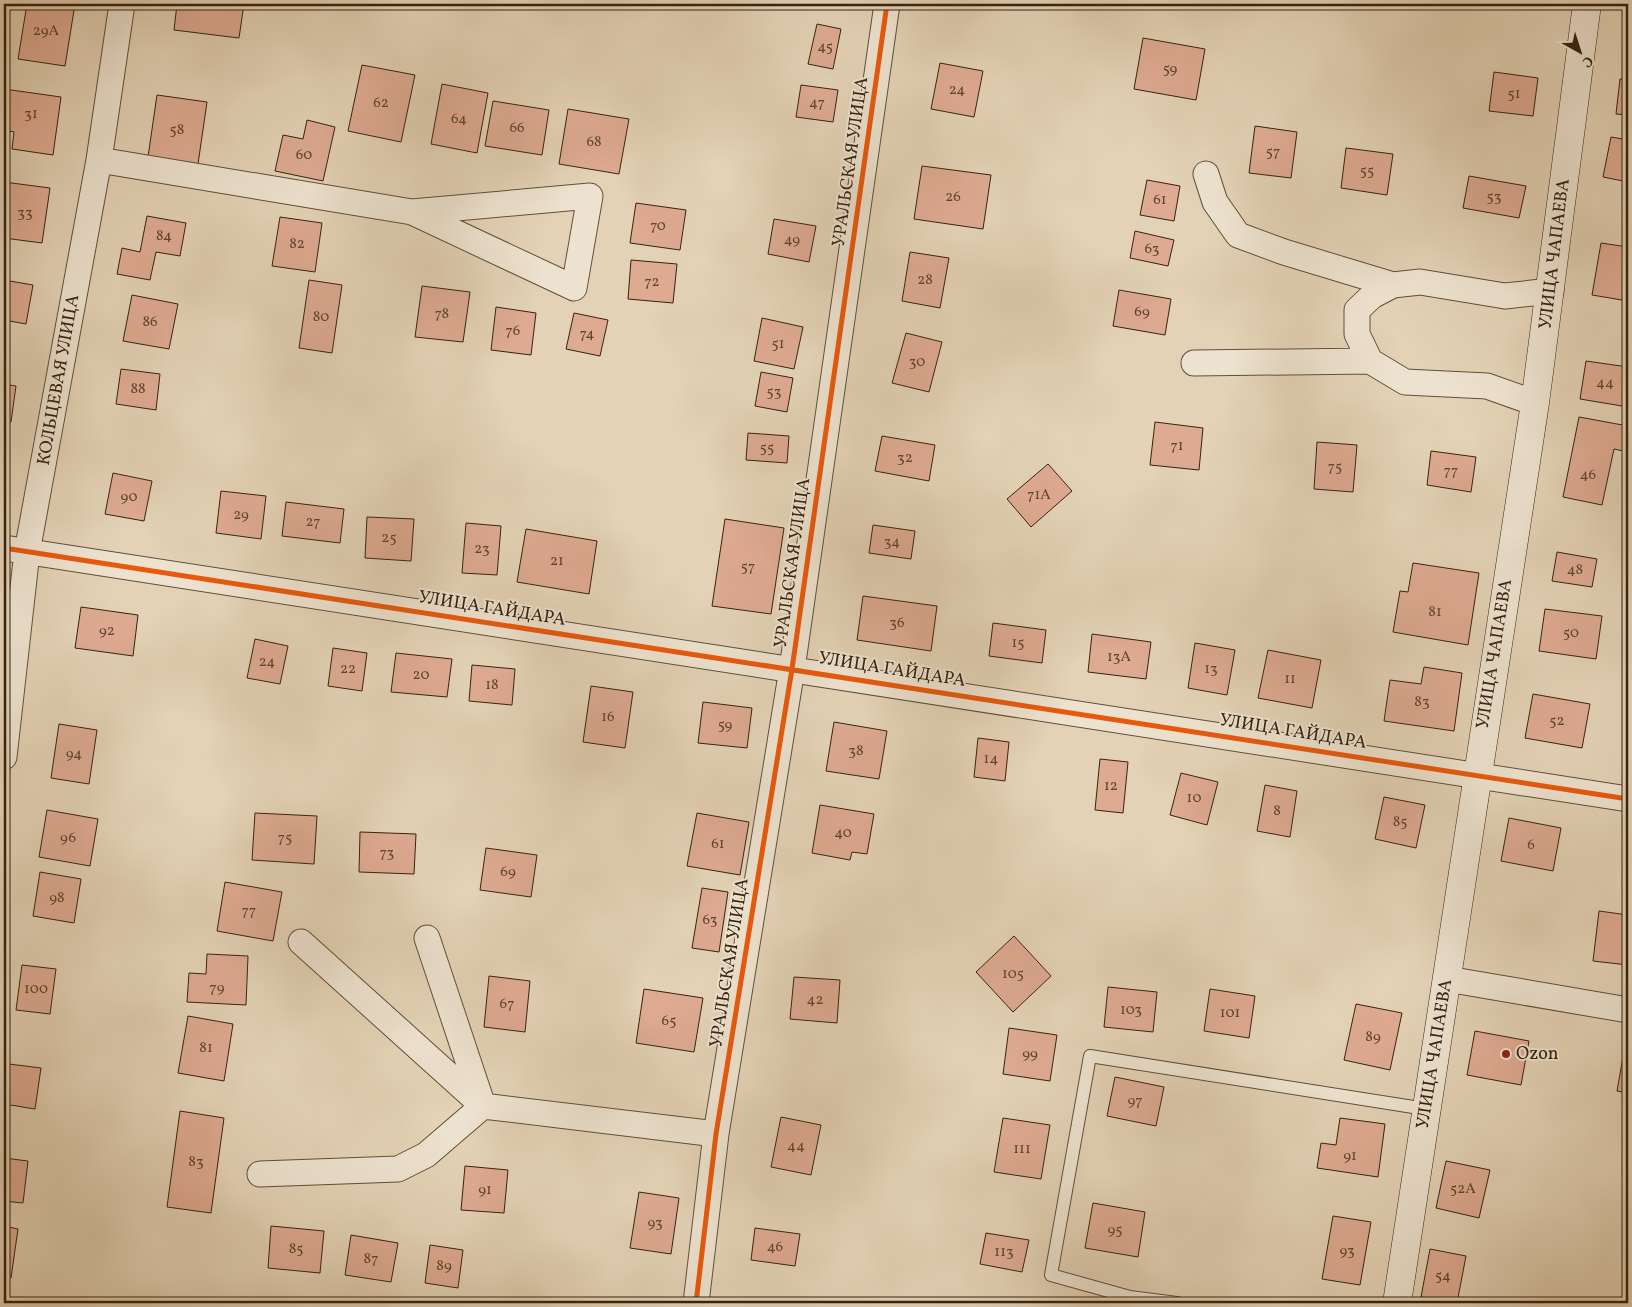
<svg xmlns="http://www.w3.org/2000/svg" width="1632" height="1307" viewBox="0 0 1632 1307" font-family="Vollkorn,serif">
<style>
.building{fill:#deaa92;stroke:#352311}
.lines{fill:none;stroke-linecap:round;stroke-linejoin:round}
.lane-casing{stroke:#604f3a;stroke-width:14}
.street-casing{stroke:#604f3a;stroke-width:27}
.secondary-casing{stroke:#352311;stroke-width:29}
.lane{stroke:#ede2cf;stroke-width:12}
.street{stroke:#ede2cf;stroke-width:25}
.secondary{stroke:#ede2cf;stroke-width:28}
.cycleway-casing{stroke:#ede2cf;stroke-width:8}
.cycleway{stroke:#e8590c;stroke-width:5}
.poi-dot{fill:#8f2418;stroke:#ede2cf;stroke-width:2}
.labels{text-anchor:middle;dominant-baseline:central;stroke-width:4;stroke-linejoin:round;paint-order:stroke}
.number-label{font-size:15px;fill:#5f4531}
.street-label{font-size:18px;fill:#352311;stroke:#ede2cf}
.poi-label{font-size:18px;fill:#352311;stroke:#ede2cf;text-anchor:start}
</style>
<rect width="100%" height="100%" fill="#e3d2b5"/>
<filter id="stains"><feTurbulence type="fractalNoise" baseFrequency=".004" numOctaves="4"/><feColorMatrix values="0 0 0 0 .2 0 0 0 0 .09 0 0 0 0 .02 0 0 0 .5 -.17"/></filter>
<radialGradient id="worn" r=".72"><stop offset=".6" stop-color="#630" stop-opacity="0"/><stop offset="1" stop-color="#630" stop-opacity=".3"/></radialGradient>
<!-- building -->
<path class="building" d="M 27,4 L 75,4 L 65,66 L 18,59 Z
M 177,4 L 244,4 L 239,38 L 174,30 Z
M 817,24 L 841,29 L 833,69 L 808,64 Z
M 1143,38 L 1205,49 L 1196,100 L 1134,89 Z
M 940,63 L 983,71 L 974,117 L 931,109 Z
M 362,65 L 415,75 L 401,142 L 348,131 Z
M 1494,72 L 1538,78 L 1533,116 L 1489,111 Z
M 1620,79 L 1628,79 L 1628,115 L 1616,114 Z
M 442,84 L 488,93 L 477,153 L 431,144 Z
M 801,85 L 838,90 L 833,122 L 796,117 Z
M 4,89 L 61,97 L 53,155 L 12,149 L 14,132 L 4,130 Z
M 157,95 L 207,102 L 198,164 L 148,157 Z
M 493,101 L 549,110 L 542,155 L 485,146 Z
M 568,109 L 629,119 L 619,174 L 559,164 Z
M 307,120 L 335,127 L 323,181 L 275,171 L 283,135 L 303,139 Z
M 1255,126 L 1297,132 L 1291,178 L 1249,173 Z
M 1611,137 L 1628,140 L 1628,182 L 1603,177 Z
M 1346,148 L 1393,154 L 1387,195 L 1341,188 Z
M 922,166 L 991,175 L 983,229 L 914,219 Z
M 1469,176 L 1526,186 L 1519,218 L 1463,208 Z
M 1147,180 L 1180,186 L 1174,221 L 1140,215 Z
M 4,182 L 50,188 L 42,243 L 4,238 Z
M 636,203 L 686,210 L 680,250 L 630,243 Z
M 147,216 L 186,223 L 180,256 L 156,252 L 150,280 L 117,274 L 122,248 L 140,252 Z
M 280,217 L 322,223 L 315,272 L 272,266 Z
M 774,219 L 816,226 L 809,262 L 768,254 Z
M 1135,231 L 1174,240 L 1168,266 L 1130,258 Z
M 1601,243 L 1628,247 L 1628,301 L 1592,295 Z
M 910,252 L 949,258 L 940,308 L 902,301 Z
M 631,260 L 677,264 L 673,303 L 628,299 Z
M 4,280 L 33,285 L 26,324 L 4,320 Z
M 309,280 L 342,285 L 332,353 L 299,348 Z
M 422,286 L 470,292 L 463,342 L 415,337 Z
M 1119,290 L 1171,299 L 1165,335 L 1113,326 Z
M 132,295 L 178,304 L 169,349 L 123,341 Z
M 496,307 L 536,313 L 531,355 L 491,350 Z
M 574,313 L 608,320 L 600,356 L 566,349 Z
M 762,318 L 803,327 L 794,369 L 754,361 Z
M 906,333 L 942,342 L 929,392 L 892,383 Z
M 1586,361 L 1628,367 L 1628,407 L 1580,399 Z
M 121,369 L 160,374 L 156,410 L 116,404 Z
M 761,372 L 793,378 L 787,412 L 755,406 Z
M 4,384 L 16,386 L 11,422 L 4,420 Z
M 1579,417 L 1628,426 L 1628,452 L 1614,449 L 1602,505 L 1563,497 Z
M 1155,422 L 1203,428 L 1199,470 L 1150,465 Z
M 748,433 L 789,436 L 787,463 L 746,460 Z
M 882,436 L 935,445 L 929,481 L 875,471 Z
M 1317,442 L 1357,445 L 1353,492 L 1314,489 Z
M 1431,451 L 1476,457 L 1471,492 L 1427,485 Z
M 1048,464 L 1072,491 L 1031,527 L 1007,499 Z
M 113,473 L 152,481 L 144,521 L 105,514 Z
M 221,491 L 266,496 L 261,539 L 216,533 Z
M 286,502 L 344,509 L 340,543 L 282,536 Z
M 367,517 L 414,519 L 411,561 L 365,558 Z
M 725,519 L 784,528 L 771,614 L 712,606 Z
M 466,523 L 501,526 L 497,575 L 462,573 Z
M 873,525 L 915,531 L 911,559 L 869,553 Z
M 526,529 L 597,541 L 589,594 L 517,582 Z
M 1557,552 L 1597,559 L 1592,587 L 1552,581 Z
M 1413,563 L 1479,573 L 1468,645 L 1393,632 L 1400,591 L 1408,592 Z
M 863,596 L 937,606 L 931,651 L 857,640 Z
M 81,607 L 138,615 L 133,656 L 75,648 Z
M 1545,609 L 1602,616 L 1596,659 L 1539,651 Z
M 993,623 L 1046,630 L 1042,663 L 989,656 Z
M 1092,634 L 1151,642 L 1146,679 L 1088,672 Z
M 255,639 L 288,646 L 280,684 L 247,678 Z
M 1195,643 L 1235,650 L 1227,695 L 1188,688 Z
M 333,648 L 367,653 L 362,691 L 328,686 Z
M 1268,650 L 1321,660 L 1312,708 L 1258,698 Z
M 396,653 L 452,659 L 447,697 L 391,692 Z
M 472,665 L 515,669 L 512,705 L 469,701 Z
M 1424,667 L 1462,673 L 1454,731 L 1384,721 L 1390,680 L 1421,684 Z
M 591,686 L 633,692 L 625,748 L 583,742 Z
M 1533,694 L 1590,704 L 1582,748 L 1525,738 Z
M 703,702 L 752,708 L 747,748 L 698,743 Z
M 834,722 L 887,731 L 879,779 L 826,771 Z
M 59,724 L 97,730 L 89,784 L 51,778 Z
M 978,738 L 1009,742 L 1005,781 L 974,777 Z
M 1100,759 L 1128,762 L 1123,813 L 1095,810 Z
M 1181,773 L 1218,782 L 1207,825 L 1170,815 Z
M 1265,785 L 1297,791 L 1290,837 L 1257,831 Z
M 1384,797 L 1425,805 L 1416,848 L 1375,839 Z
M 820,805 L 874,814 L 867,854 L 852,852 L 850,860 L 812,853 Z
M 47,810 L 98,819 L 90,866 L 39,857 Z
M 255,813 L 317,816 L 314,864 L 252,860 Z
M 697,813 L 749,822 L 740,875 L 687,866 Z
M 1509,818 L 1561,828 L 1553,871 L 1501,861 Z
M 360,832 L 416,834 L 414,874 L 359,872 Z
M 486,848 L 537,855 L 531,897 L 480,890 Z
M 40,872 L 81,879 L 74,923 L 33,916 Z
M 225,882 L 282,892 L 273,941 L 217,931 Z
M 702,888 L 728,892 L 719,952 L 692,948 Z
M 1599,911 L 1628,915 L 1628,965 L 1593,961 Z
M 1014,936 L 1051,976 L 1013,1012 L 976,972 Z
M 207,954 L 248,956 L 246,1005 L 187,1002 L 189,973 L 206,974 Z
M 22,965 L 56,969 L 50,1014 L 16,1010 Z
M 489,976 L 530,981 L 525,1032 L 484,1027 Z
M 794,977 L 840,980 L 837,1023 L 790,1019 Z
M 1108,987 L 1157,992 L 1153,1032 L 1104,1027 Z
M 644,989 L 703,998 L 694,1052 L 636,1043 Z
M 1210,989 L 1255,996 L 1249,1038 L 1204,1031 Z
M 1356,1004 L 1402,1013 L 1390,1070 L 1344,1060 Z
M 188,1016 L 233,1024 L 224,1081 L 178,1073 Z
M 1009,1028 L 1057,1035 L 1050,1081 L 1003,1074 Z
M 1475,1031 L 1529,1041 L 1521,1085 L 1467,1075 Z
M 1624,1051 L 1628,1051 L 1628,1093 L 1617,1091 Z
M 9,1064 L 41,1068 L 35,1109 L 4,1104 Z
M 1115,1077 L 1164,1087 L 1156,1126 L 1107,1116 Z
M 180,1111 L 224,1118 L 211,1213 L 167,1207 Z
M 781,1117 L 821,1125 L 811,1175 L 771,1167 Z
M 1003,1118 L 1050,1125 L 1041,1179 L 994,1172 Z
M 1340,1118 L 1385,1124 L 1378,1177 L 1317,1168 L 1321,1143 L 1336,1145 Z
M 4,1158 L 28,1161 L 23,1203 L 4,1201 Z
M 1446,1161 L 1490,1170 L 1479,1218 L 1436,1208 Z
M 465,1166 L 508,1170 L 504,1213 L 461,1210 Z
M 639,1192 L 679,1198 L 671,1254 L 630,1248 Z
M 1093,1203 L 1145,1212 L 1138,1257 L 1085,1248 Z
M 1333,1216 L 1371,1222 L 1360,1285 L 1322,1279 Z
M 4,1226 L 18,1229 L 11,1278 L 4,1277 Z
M 271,1226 L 324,1231 L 320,1273 L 268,1268 Z
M 755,1228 L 800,1234 L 795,1266 L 751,1260 Z
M 986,1233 L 1029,1240 L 1022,1272 L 980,1264 Z
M 351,1235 L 398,1243 L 391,1282 L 345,1275 Z
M 430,1245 L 463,1250 L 458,1288 L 425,1283 Z
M 1430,1249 L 1466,1256 L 1457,1303 L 1421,1297 Z"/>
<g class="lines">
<defs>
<path id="lane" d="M 1177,1303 L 1130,1297 L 1051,1275 L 1090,1056 L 1426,1109"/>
<path id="street" d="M 99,160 L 412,212 L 590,196 L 574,288 L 412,212
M 1206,174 L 1215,202 L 1238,235 L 1284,252 L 1393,285
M 1194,363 L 1370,361
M 1535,403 L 1487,386 L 1405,382 L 1370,361 L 1357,334 L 1357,310 L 1372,296 L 1393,285 L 1420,282 L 1505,296 L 1551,291
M 4,548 L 1628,799
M 4,757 L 27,552 L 99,160 L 122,4
M 301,942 L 483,1106 L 716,1134
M 1447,979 L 1628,1010
M 260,1174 L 398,1169 L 426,1155 L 483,1106 L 427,938
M 696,1303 L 716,1134 L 792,669 L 887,4"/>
<path id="secondary" d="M 1397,1303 L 1535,403 L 1587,4"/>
</defs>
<!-- lane casing -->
<use href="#lane" class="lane-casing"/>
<!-- street casing -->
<use href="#street" class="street-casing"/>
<!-- secondary casing -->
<use href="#secondary" class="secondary-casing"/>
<!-- lane -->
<use href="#lane" class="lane"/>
<!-- street -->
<use href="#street" class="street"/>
<!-- secondary -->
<use href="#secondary" class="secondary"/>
<defs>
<path id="cycleway" d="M 4,548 L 1628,799
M 696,1303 L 716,1134 L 792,669 L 887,4"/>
</defs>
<!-- cycleway casing -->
<use href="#cycleway" class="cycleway-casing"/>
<!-- cycleway -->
<use href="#cycleway" class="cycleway"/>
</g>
<!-- markers -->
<circle class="poi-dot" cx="1506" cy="1054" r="5"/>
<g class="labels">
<!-- number labels -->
<g class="number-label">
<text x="46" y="31">29А</text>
<text x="825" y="47">45</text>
<text x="1170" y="69">59</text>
<text x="957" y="90">24</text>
<text x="1514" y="94">51</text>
<text x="381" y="103">62</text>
<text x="817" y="103">47</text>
<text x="31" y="114">31</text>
<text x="459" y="119">64</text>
<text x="517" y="128">66</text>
<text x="177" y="130">58</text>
<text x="594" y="142">68</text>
<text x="1273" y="152">57</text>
<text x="304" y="155">60</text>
<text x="1367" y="171">55</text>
<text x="953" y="197">26</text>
<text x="1494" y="197">53</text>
<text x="1160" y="200">61</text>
<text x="25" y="213">33</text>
<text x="658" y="226">70</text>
<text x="164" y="236">84</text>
<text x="792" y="240">49</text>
<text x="297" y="244">82</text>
<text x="1152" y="249">63</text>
<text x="925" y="280">28</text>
<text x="652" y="282">72</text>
<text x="1142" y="312">69</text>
<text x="442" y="314">78</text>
<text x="321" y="317">80</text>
<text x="150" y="322">86</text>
<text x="513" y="331">76</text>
<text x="587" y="334">74</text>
<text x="778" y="344">51</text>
<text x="917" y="362">30</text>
<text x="1605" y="383">44</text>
<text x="138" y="389">88</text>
<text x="774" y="392">53</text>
<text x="1177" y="446">71</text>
<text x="767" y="448">55</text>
<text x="905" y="458">32</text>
<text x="1335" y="467">75</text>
<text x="1451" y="471">77</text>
<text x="1588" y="475">46</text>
<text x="1039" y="495">71А</text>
<text x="129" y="497">90</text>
<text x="241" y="515">29</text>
<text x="313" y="522">27</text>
<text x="389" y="538">25</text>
<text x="892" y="542">34</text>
<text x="482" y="549">23</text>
<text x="557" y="561">21</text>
<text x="748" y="567">57</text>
<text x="1575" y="570">48</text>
<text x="1435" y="612">81</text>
<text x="897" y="623">36</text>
<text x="107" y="631">92</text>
<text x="1571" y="633">50</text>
<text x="1018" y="643">15</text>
<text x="1119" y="657">13А</text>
<text x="267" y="662">24</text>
<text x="348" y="669">22</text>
<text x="1211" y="669">13</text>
<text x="421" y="675">20</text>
<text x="1290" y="679">11</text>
<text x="492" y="685">18</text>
<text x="1422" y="702">83</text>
<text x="608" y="717">16</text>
<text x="1557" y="721">52</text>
<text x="725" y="725">59</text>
<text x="856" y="751">38</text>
<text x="74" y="754">94</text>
<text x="991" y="759">14</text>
<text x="1111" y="786">12</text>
<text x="1194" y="798">10</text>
<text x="1277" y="811">8</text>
<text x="1400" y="822">85</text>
<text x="843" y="833">40</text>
<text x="68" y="838">96</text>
<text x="285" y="838">75</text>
<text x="718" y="844">61</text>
<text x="1531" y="845">6</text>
<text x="387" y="853">73</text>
<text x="508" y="872">69</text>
<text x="57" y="898">98</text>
<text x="249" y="911">77</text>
<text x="710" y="920">63</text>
<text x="1013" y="974">105</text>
<text x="217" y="988">79</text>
<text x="36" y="989">100</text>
<text x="815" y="1000">42</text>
<text x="507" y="1004">67</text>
<text x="1131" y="1010">103</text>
<text x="1230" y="1013">101</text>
<text x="669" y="1021">65</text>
<text x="1373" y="1037">89</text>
<text x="206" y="1048">81</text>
<text x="1030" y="1054">99</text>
<text x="1135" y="1101">97</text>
<text x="796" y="1146">44</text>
<text x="1022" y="1149">111</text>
<text x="1350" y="1156">91</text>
<text x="196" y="1162">83</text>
<text x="1463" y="1189">52А</text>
<text x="485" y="1190">91</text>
<text x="655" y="1223">93</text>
<text x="1115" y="1230">95</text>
<text x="775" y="1247">46</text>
<text x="296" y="1249">85</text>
<text x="1347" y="1251">93</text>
<text x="1004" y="1252">113</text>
<text x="371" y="1259">87</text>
<text x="444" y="1266">89</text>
<text x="1443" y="1276">54</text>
</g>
<!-- street labels -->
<g class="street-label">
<text transform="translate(851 162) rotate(-82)">УРАЛЬСКАЯ УЛИЦА</text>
<text transform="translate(1555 254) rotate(-83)">УЛИЦА ЧАПАЕВА</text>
<text transform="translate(59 380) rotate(-80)">КОЛЬЦЕВАЯ УЛИЦА</text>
<text transform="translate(793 563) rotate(-82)">УРАЛЬСКАЯ УЛИЦА</text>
<text transform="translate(492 609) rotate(9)">УЛИЦА ГАЙДАРА</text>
<text transform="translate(1495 654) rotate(-81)">УЛИЦА ЧАПАЕВА</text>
<text transform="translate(892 670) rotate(9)">УЛИЦА ГАЙДАРА</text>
<text transform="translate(1293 732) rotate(9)">УЛИЦА ГАЙДАРА</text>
<text transform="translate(730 963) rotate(-81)">УРАЛЬСКАЯ УЛИЦА</text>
<text transform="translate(1435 1054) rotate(-81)">УЛИЦА ЧАПАЕВА</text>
</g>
<!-- poi labels -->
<g class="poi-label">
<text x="1516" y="1054">Ozon</text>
</g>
</g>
<!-- margin -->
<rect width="1632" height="1307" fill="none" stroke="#e3d2b5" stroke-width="20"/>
<rect x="5" y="5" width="1622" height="1297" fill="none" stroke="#352311" stroke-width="2.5"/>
<rect x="10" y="10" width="1612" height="1287" fill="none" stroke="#352311"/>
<!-- north arrow -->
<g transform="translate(1580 52) rotate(141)" stroke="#ede2cf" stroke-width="4" paint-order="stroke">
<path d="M0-4L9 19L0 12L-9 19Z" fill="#352311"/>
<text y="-8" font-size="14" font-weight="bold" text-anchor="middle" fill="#352311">С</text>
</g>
<rect width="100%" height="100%" filter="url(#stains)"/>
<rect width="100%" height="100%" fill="url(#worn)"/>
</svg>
